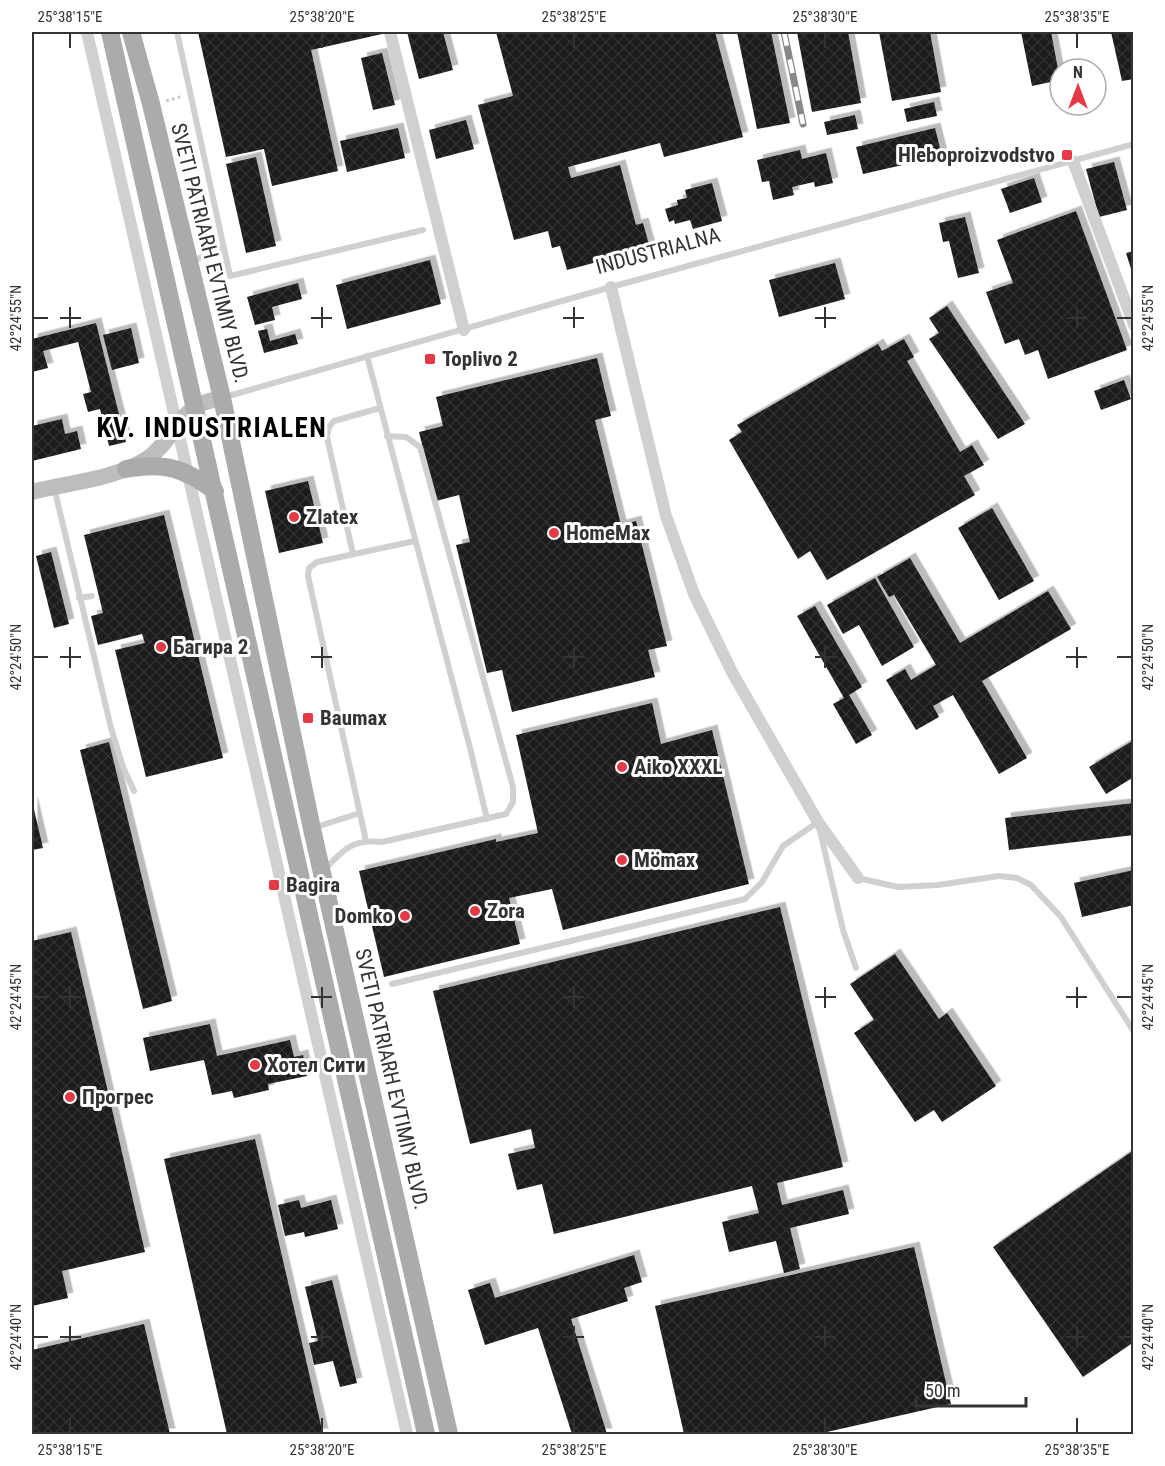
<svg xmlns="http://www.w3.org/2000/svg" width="1165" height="1466" viewBox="0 0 1165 1466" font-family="'Roboto Condensed',sans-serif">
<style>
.building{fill:url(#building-cross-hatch);filter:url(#shadow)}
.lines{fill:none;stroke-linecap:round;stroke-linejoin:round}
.path{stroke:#cdcdcd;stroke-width:3;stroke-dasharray:3 3;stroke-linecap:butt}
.lane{stroke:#d0d0d0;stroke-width:6}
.street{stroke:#d0d0d0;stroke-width:12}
.secondary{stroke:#bdbdbd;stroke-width:16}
.primary{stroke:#ababab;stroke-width:18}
.rail-casing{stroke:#888;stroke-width:7}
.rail{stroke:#fff;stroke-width:4.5;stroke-dasharray:14;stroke-linecap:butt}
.ticks{fill:none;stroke:#333;stroke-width:2}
.poi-dot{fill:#e63946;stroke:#fff;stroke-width:2}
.labels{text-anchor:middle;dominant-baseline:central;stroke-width:6;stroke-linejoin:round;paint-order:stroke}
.poi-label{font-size:21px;font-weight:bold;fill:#333;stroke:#fff;text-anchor:start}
.street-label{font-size:21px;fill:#333;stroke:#fff}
.district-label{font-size:27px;font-weight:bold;letter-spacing:1.5px;fill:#000;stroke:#fff}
.neatline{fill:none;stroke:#333;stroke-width:2}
.ticks-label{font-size:15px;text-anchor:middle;fill:#333}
</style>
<defs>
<pattern id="building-cross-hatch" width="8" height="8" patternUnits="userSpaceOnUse" patternTransform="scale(1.5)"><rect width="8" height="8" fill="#1a1a1a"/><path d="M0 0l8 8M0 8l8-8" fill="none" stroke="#333"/></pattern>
<filter id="shadow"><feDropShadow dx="5.5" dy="-5.5" stdDeviation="0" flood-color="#0004"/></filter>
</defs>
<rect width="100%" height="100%" fill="#fff"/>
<!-- building -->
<path class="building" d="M 198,32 L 382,32 L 382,34 L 311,50 L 338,171 L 272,186 L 264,149 L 226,157 Z
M 407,32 L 443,32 L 453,70 L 419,79 Z
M 496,32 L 715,32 L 743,137 L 664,157 L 660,143 L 568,167 L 571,178 L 620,165 L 636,225 L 643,223 L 650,248 L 567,270 L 560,246 L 552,248 L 548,231 L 514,240 L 478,105 L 513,96 Z
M 737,32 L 771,32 L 790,123 L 757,129 Z
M 797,32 L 848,32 L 861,103 L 812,112 Z
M 879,32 L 930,32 L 941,92 L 892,101 Z
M 1021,32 L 1051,32 L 1060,80 L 1032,86 Z
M 1111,32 L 1134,32 L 1134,79 L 1122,81 Z
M 382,53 L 395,105 L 373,110 L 361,58 Z
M 934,102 L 937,116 L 907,122 L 904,109 Z
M 855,115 L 858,129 L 827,135 L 824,122 Z
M 466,120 L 474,149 L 436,159 L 429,130 Z
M 398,128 L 405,158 L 347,172 L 340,141 Z
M 935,128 L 942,156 L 863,174 L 856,147 Z
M 800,150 L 802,159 L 826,153 L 833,183 L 815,187 L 814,182 L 792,187 L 794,195 L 773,200 L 769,181 L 762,182 L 757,160 Z
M 256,157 L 276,246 L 246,253 L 226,164 Z
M 1114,162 L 1127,210 L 1099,217 L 1086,169 Z
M 1034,178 L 1042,202 L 1010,213 L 1001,189 Z
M 712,183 L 722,221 L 693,229 L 690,220 L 675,224 L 674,220 L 669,222 L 665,209 L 678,205 L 677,200 L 687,198 L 685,190 Z
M 1076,211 L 1127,350 L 1048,379 L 1038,350 L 1025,355 L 1019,339 L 1005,344 L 986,292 L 1013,283 L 997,240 Z
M 965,217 L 979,273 L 958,278 L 949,241 L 943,242 L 939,223 Z
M 1134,251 L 1134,275 L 1133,275 L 1126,253 Z
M 430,260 L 441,304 L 347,329 L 336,285 Z
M 835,263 L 845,299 L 779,317 L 769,280 Z
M 298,283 L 302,299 L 272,307 L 275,320 L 255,325 L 247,297 Z
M 947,306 L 1025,424 L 998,439 L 929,339 L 939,333 L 929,318 Z
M 96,323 L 126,442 L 109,446 L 100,409 L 88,412 L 83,394 L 91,392 L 78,342 L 43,351 L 48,368 L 32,372 L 32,339 Z
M 131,328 L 139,363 L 112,370 L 103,335 Z
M 267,329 L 270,341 L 295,334 L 298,344 L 264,353 L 258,331 Z
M 904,339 L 914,357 L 907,361 L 960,452 L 972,445 L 984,465 L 964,476 L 975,495 L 827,580 L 810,551 L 798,559 L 729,440 L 742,432 L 737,425 L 878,344 L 882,351 Z
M 597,358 L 611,416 L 595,420 L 621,525 L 636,521 L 667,646 L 648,650 L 655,677 L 512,712 L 502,670 L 487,673 L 456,545 L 470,542 L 459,495 L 436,501 L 419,432 L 443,426 L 436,397 Z
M 1124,380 L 1131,399 L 1101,410 L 1094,391 Z
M 62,419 L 65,434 L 77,431 L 81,449 L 32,461 L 32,426 Z
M 308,481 L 323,543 L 279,553 L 265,491 Z
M 992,508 L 1034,581 L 999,600 L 958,528 Z
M 164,515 L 223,758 L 146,777 L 115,650 L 145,643 L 142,634 L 98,645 L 91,616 L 103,613 L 84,535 Z
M 51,552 L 69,624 L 54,628 L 36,556 Z
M 910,558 L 960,643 L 1048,591 L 1071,629 L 982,681 L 1027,758 L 999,774 L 953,695 L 933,706 L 939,717 L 916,730 L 886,680 L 905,669 L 911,680 L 936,665 L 894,595 L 889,597 L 877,577 Z
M 875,578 L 914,647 L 882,666 L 859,625 L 843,634 L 827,605 Z
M 815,606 L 862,687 L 849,695 L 872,735 L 856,744 L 833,704 L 844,698 L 797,616 Z
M 652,703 L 661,744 L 712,730 L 749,884 L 563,930 L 552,889 L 509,898 L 520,944 L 384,977 L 359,871 L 496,839 L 496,842 L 538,833 L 516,735 Z
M 1134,740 L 1134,777 L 1106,794 L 1089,767 Z
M 109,742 L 172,1001 L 143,1009 L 80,750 Z
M 32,801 L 43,848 L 32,850 Z
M 1134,803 L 1134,835 L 1009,850 L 1005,818 Z
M 1134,870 L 1134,905 L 1082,917 L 1074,883 Z
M 780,907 L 843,1167 L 777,1183 L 782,1205 L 843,1190 L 849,1214 L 790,1228 L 800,1269 L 784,1273 L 776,1241 L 729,1252 L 722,1222 L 759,1213 L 752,1186 L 554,1234 L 542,1184 L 517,1190 L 508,1154 L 535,1148 L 531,1129 L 470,1144 L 433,991 Z
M 71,932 L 145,1252 L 62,1271 L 68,1298 L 32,1306 L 32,941 Z
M 895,954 L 939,1019 L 947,1013 L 996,1086 L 942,1122 L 934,1110 L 915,1122 L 854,1033 L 874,1020 L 850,984 Z
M 210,1024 L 217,1056 L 290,1040 L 294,1057 L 303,1055 L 307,1076 L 268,1084 L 269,1090 L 234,1098 L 232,1091 L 212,1095 L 204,1060 L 150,1071 L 143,1038 Z
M 255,1139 L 323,1434 L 227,1434 L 164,1159 Z
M 1134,1150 L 1134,1342 L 1083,1377 L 993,1247 Z
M 299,1200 L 301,1208 L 331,1200 L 338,1229 L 305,1237 L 304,1232 L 285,1236 L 278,1205 Z
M 914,1247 L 951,1404 L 818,1434 L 684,1434 L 655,1306 Z
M 634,1255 L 642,1282 L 624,1288 L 628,1301 L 571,1319 L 607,1434 L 572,1434 L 538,1328 L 485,1345 L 468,1290 L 490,1283 L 495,1298 Z
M 332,1280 L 357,1383 L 340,1387 L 333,1361 L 314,1365 L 309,1343 L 318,1341 L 305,1287 Z
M 144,1324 L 170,1434 L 32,1434 L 32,1350 Z"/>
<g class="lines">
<!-- path -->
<path class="path" d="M 166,101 L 183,96"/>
<!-- lane -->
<path class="lane" d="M 177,32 L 230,276 L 423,230
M 192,261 L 224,248
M 367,356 L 470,748 L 487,819
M 225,397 L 611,287 L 1134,144
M 54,487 L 111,728 L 123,767 L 134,791
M 353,554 L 327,437 L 329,427 L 334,421 L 380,408
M 79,598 L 92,596
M 313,828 L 360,813
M 366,841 L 308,576 L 309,568 L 317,562 L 415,541
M 325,869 C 344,849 352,839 382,842 L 506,814 L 513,802 L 513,787 L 420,447 L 406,437 L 387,436
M 858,878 L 898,887 L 938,885 L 999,876 L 1017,878 L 1031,885 L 1061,917 L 1134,1032
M 392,984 L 745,899 L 762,882 L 783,846 L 818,822 L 843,930 L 856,968"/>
<!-- street -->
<path class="street" d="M 87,32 L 407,1434
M 390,32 L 464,330
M 1073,161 L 1134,325
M 611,287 L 666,516 L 694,594 L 733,674 L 818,822 L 858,878"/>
<!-- secondary -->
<path class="secondary" d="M 32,492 C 67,483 117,479 148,458 C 168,445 176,420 195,407 C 202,402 213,400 222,398"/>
<!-- primary -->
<path class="primary" d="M 110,32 L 426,1434
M 131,32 L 151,104 L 222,398 L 312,829 L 449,1434
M 126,469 C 165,462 184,468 215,491"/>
<defs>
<path id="rail" d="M 784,32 L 803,124"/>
</defs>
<!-- rail casing -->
<use href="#rail" class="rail-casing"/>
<!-- rail -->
<use href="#rail" class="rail"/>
</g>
<!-- ticks -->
<path class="ticks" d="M 70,33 L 70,48M 322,33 L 322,48M 574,33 L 574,48M 825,33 L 825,48M 1077,33 L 1077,48M 70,307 L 70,328M 322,307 L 322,328M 574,307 L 574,328M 825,307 L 825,328M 1077,307 L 1077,328M 33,318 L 48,318M 60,318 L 81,318M 311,318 L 332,318M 563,318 L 584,318M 815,318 L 836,318M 1066,318 L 1087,318M 1117,318 L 1132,318M 70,647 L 70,668M 322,647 L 322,668M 574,647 L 574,668M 825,647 L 825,668M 1077,647 L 1077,668M 33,657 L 48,657M 60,657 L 81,657M 311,657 L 332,657M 563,657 L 584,657M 815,657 L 836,657M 1066,657 L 1087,657M 1117,657 L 1132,657M 70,987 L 70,1008M 322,987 L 322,1008M 574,987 L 574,1008M 825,987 L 825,1008M 1077,987 L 1077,1008M 33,997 L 48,997M 60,997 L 81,997M 311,997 L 332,997M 563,997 L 584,997M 815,997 L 836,997M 1066,997 L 1087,997M 1117,997 L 1132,997M 70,1326 L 70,1347M 322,1326 L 322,1347M 574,1326 L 574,1347M 825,1326 L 825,1347M 1077,1326 L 1077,1347M 33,1337 L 48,1337M 60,1337 L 81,1337M 311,1337 L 332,1337M 563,1337 L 584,1337M 815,1337 L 836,1337M 1066,1337 L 1087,1337M 1117,1337 L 1132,1337M 70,1418 L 70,1433M 322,1418 L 322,1433M 574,1418 L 574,1433M 825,1418 L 825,1433M 1077,1418 L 1077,1433"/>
<!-- markers -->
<g class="poi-dot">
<rect x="1061" y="149" width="12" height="12" rx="3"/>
<rect x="424" y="353" width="12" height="12" rx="3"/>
<circle cx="294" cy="517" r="6"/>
<circle cx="554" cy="533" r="6"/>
<circle cx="161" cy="647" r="6"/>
<rect x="302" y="712" width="12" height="12" rx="3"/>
<circle cx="622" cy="767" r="6"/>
<circle cx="622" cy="860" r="6"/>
<rect x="268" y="879" width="12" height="12" rx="3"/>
<circle cx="475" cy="911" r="6"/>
<circle cx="405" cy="916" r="6"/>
<circle cx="255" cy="1065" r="6"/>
<circle cx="70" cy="1097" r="6"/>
</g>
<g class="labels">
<!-- poi labels -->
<g class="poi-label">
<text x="1055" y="155" text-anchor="end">Hleboproizvodstvo</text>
<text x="442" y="359">Toplivo 2</text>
<text x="306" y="517">Zlatex</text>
<text x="566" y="533">HomeMax</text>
<text x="173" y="647">Багира 2</text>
<text x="320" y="718">Baumax</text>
<text x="634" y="767">Aiko XXXL</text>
<text x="634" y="860">Mömax</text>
<text x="286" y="885">Bagira</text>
<text x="487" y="911">Zora</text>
<text x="393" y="916" text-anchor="end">Domko</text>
<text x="267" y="1065">Хотел Сити</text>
<text x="82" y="1097">Прогрес</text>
</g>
<!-- street labels -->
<g class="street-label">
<text transform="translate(658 251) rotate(-15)">INDUSTRIALNA</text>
<text transform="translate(210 253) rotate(76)">SVETI PATRIARH EVTIMIY BLVD.</text>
<text transform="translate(392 1079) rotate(77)">SVETI PATRIARH EVTIMIY BLVD.</text>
</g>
<!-- district labels -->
<g class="district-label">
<text x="212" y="428">KV. INDUSTRIALEN</text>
</g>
</g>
<!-- border -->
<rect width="1165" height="1466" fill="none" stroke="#ffffff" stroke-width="66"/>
<!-- north arrow -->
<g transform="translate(1078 87)"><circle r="28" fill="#ffffff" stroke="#adadad" stroke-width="1.5"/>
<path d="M0-4.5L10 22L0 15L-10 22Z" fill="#e63946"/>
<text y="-9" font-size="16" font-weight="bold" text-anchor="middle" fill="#333333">N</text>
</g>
<!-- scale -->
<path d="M916 1397v9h110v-9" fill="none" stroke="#333333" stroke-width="3"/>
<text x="925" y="1397" font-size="18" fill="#333333" stroke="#ffffff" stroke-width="4.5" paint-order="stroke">50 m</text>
<rect x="33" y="33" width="1099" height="1400" class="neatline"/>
<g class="ticks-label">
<text x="70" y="22">25°38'15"E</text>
<text x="322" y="22">25°38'20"E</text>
<text x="574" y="22">25°38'25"E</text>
<text x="825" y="22">25°38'30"E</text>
<text x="1077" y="22">25°38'35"E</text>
<text transform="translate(16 318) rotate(-90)" y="5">42°24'55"N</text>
<text transform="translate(1148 318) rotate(-90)" y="5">42°24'55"N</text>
<text transform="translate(16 657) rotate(-90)" y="5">42°24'50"N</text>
<text transform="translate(1148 657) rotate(-90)" y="5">42°24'50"N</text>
<text transform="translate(16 997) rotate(-90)" y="5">42°24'45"N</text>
<text transform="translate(1148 997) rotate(-90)" y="5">42°24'45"N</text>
<text transform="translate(16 1337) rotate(-90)" y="5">42°24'40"N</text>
<text transform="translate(1148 1337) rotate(-90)" y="5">42°24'40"N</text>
<text x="70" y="1455">25°38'15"E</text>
<text x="322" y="1455">25°38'20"E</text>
<text x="574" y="1455">25°38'25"E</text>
<text x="825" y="1455">25°38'30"E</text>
<text x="1077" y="1455">25°38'35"E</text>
</g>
</svg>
